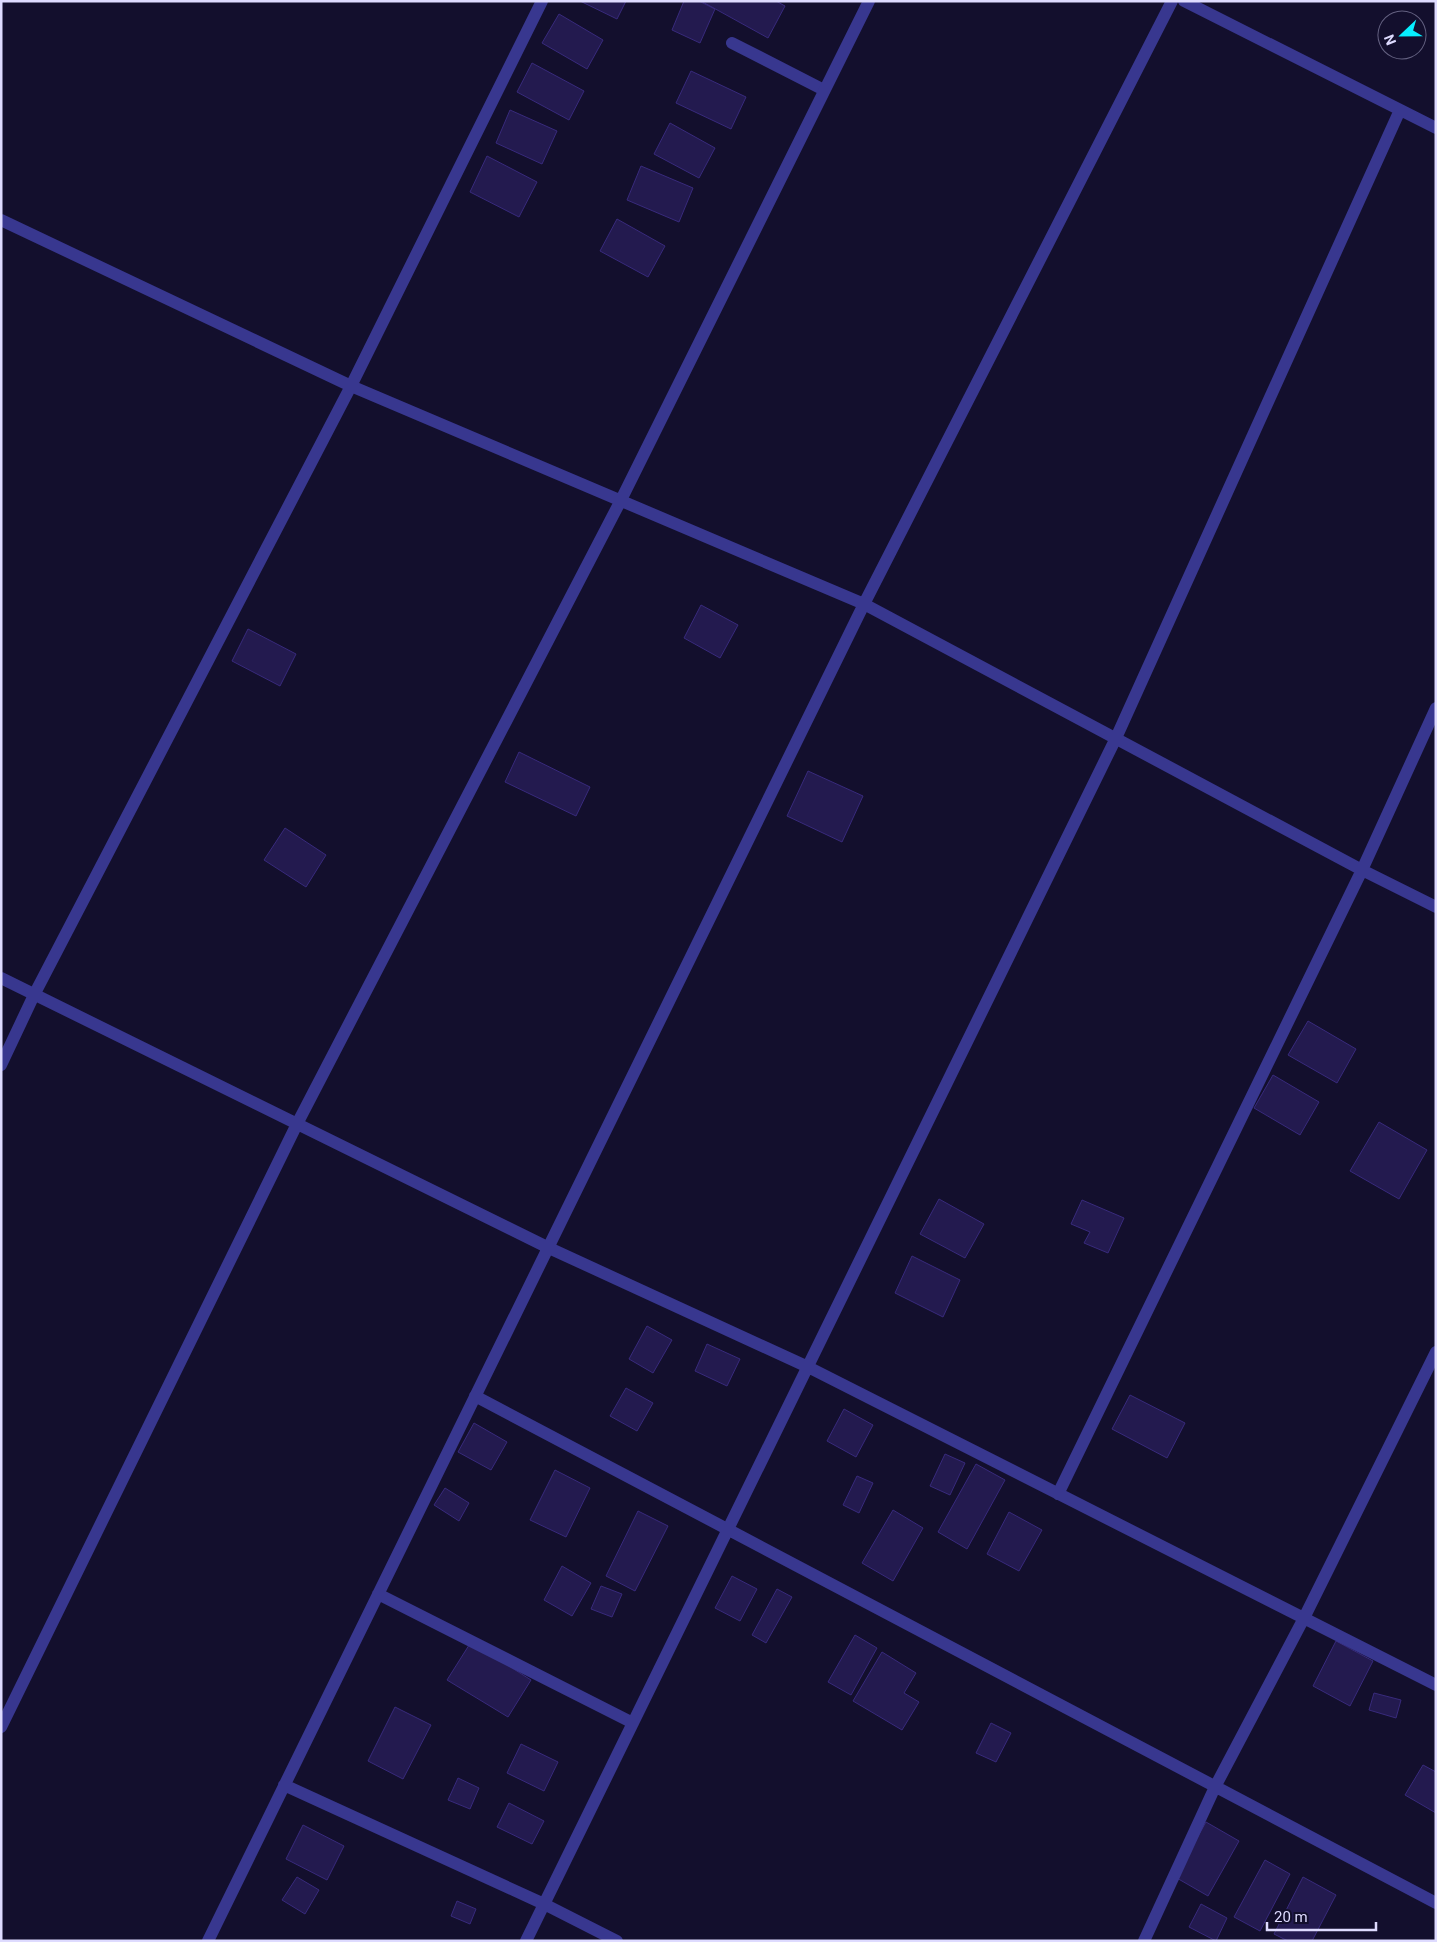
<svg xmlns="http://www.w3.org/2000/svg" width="1437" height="1942" viewBox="0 0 1437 1942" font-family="Roboto,sans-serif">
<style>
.building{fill:#231a4f;stroke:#382a7c}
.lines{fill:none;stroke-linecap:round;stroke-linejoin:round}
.service{stroke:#38378f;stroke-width:12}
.minor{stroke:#38378f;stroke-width:12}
</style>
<rect width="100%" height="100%" fill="#130f2d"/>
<!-- building -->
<path class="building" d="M 580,1 L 626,1 L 617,19 Z
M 684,1 L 699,1 L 715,9 L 700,43 L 672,30 Z
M 701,1 L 776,1 L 785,6 L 768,38 Z
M 559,14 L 603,40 L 587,69 L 542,43 Z
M 532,63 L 584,91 L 569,120 L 517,92 Z
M 691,71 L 746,97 L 731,129 L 676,103 Z
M 510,110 L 557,131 L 542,164 L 496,143 Z
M 670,123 L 715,148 L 699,178 L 654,154 Z
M 487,156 L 537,182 L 519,217 L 470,192 Z
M 641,166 L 693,188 L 679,222 L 627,200 Z
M 617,219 L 665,246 L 648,277 L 600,251 Z
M 701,605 L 738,625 L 720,658 L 684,638 Z
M 248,629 L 296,654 L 280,686 L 232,661 Z
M 519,752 L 590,787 L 576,816 L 505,782 Z
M 808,771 L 863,796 L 842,842 L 787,816 Z
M 285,828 L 326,855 L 306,887 L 264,860 Z
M 1308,1021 L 1356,1049 L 1337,1083 L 1288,1055 Z
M 1273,1075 L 1319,1102 L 1300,1135 L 1254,1108 Z
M 1379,1122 L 1427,1150 L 1399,1199 L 1350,1171 Z
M 939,1199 L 984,1224 L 965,1258 L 920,1234 Z
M 1082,1200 L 1124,1218 L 1108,1253 L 1084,1243 L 1090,1232 L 1071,1224 Z
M 912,1256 L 960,1280 L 943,1317 L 895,1293 Z
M 647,1326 L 672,1340 L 653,1373 L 629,1359 Z
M 707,1344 L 740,1359 L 727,1386 L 695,1371 Z
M 626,1388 L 653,1403 L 637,1431 L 610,1416 Z
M 1130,1395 L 1185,1423 L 1167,1458 L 1112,1429 Z
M 844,1409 L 873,1425 L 856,1457 L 827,1441 Z
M 474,1423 L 507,1442 L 491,1470 L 458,1452 Z
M 945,1454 L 965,1463 L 950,1495 L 930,1486 Z
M 976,1464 L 1005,1480 L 967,1549 L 938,1532 Z
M 555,1470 L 590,1488 L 566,1537 L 530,1520 Z
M 857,1476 L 873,1483 L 859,1513 L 843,1505 Z
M 445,1488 L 469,1503 L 459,1521 L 434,1505 Z
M 893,1510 L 923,1528 L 893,1581 L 862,1563 Z
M 638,1511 L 668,1526 L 635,1591 L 606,1576 Z
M 1009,1512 L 1042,1530 L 1019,1571 L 987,1554 Z
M 562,1566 L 591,1583 L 572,1616 L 544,1600 Z
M 732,1576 L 757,1589 L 740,1621 L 715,1608 Z
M 601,1586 L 622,1594 L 612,1617 L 591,1609 Z
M 777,1589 L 792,1597 L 766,1643 L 752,1635 Z
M 855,1635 L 877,1648 L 851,1695 L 828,1682 Z
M 1336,1641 L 1373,1661 L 1350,1706 L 1313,1686 Z
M 471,1642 L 531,1680 L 508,1717 L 447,1680 Z
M 882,1652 L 916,1673 L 904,1693 L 919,1702 L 902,1730 L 853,1701 Z
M 1374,1693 L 1401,1700 L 1396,1718 L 1369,1710 Z
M 395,1707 L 431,1725 L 403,1779 L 368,1761 Z
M 991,1723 L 1011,1733 L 996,1762 L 976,1753 Z
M 521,1744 L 558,1762 L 544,1791 L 507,1773 Z
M 1423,1765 L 1436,1772 L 1436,1813 L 1405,1795 Z
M 458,1778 L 479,1788 L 470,1809 L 448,1800 Z
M 509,1803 L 544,1821 L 532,1844 L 497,1827 Z
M 1206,1822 L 1239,1841 L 1208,1896 L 1175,1877 Z
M 303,1825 L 344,1846 L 327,1880 L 286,1859 Z
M 1265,1860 L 1290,1874 L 1260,1931 L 1234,1917 Z
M 297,1877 L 319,1890 L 305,1914 L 282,1900 Z
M 1303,1877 L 1336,1895 L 1312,1941 L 1288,1941 L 1274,1934 Z
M 457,1901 L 476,1909 L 470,1924 L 451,1916 Z
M 1201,1904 L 1227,1918 L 1216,1941 L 1189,1927 Z"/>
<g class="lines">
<!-- service -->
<path class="service" d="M 732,43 L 824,90"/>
<!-- minor -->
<path class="minor" d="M 1184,1 L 1436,128
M 1,220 L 351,386 L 864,604 L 1362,870 L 1436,907
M 1,978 L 549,1248 L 808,1367 L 1436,1685
M 1,1065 L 34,995 L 351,386 L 542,1
M 475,1396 L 1436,1903
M 1058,1494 L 1362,870 L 1436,708
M 378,1594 L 633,1723
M 1,1727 L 297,1124 L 621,500 L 869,1
M 284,1785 L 544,1904 L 617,1941
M 208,1941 L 864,604 L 1172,1
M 526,1941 L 1116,738 L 1400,110
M 1144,1941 L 1215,1787 L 1304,1618 L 1436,1352"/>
</g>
<!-- border -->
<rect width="1437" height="1942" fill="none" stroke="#dedbff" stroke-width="5"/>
<!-- north arrow -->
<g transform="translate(1402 35) rotate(248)"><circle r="24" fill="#130f2d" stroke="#646181"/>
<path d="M0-4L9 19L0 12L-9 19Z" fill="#07eeff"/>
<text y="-8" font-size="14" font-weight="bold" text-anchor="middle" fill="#dedbff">N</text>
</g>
<!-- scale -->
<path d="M1267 1922v8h109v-8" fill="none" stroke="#dedbff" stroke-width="2.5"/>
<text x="1274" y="1922" font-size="15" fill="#dedbff" stroke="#130f2d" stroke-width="4" paint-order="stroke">20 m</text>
</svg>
